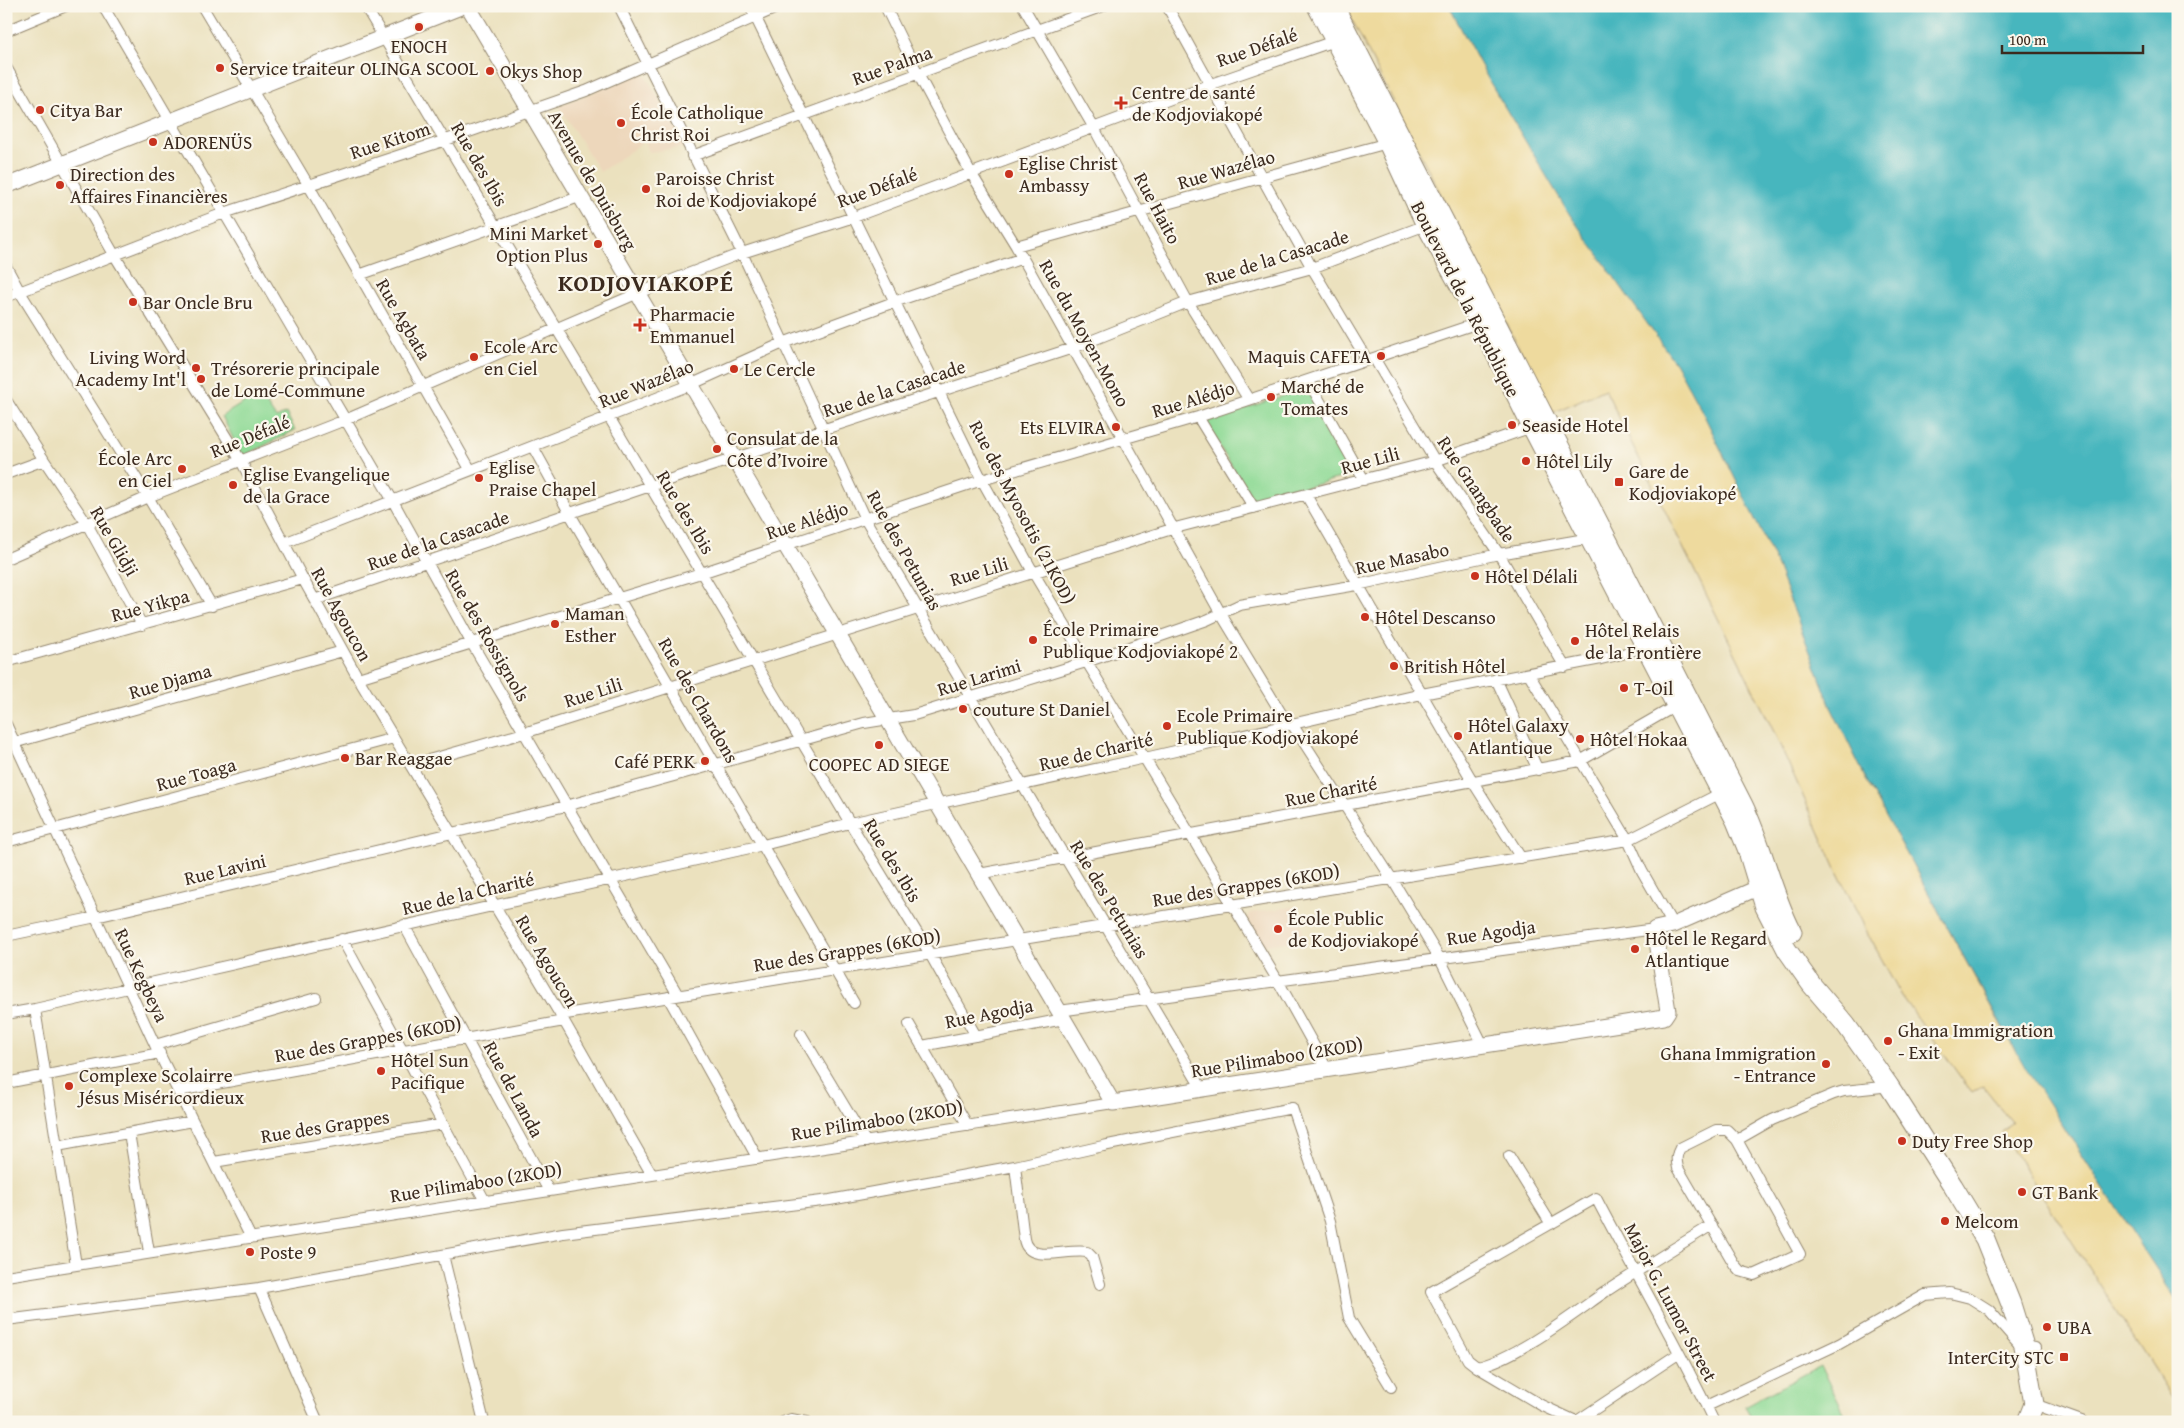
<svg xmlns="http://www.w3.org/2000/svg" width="2184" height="1428" viewBox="0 0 2184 1428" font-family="'Gentium Book Plus',serif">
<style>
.built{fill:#edd7bb}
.green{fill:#90da96;stroke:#66825a}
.sand{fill:#eeda9e;stroke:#94825e}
.water{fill:#46b6be;stroke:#40706e}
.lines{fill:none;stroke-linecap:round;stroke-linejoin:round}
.street-casing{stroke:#93866e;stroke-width:12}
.secondary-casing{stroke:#93866e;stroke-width:17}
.highway-casing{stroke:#93866e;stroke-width:21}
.street{stroke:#fff;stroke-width:10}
.secondary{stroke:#fff;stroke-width:15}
.highway{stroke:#fff;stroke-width:19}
.poi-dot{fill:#c8321e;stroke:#fbf7ec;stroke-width:2}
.labels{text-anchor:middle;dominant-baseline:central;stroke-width:4.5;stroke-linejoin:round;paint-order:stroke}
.poi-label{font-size:19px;fill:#3b2a1e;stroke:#fbf7ec;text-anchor:start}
.street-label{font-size:19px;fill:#3b2a1e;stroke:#fbf7ec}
.district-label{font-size:24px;font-weight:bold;letter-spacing:1px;fill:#3b2a1e;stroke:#fbf7ec}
</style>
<rect width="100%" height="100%" fill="#fbf7ec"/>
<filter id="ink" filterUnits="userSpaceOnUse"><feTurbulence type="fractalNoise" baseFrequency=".02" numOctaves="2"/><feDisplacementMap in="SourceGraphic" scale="10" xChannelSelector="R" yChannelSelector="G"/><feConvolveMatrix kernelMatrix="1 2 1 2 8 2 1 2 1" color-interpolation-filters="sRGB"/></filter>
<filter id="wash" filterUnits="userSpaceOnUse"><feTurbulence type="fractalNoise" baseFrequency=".0096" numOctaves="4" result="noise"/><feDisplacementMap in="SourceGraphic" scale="20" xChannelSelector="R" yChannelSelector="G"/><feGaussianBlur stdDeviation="1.12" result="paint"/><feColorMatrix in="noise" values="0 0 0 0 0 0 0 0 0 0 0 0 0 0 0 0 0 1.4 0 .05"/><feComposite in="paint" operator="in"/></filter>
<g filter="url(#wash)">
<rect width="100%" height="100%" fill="#ebe1be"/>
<!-- built -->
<path class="built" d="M 640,74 L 645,75 L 687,147 L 649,152 L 645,141 L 600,172 L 559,106 Z
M 1298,906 L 1304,940 L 1264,945 L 1247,919 L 1249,913 Z"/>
<!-- green -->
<path class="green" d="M 1310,387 L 1359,473 L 1254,501 L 1204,422 Z
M 259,393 L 276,418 L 286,413 L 295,430 L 242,457 L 222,416 Z
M 1820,1366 L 1849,1422 L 1754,1422 L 1745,1406 Z"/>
<!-- sand -->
<path class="sand" d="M 1345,6 L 1449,6 L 1491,84 L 1570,215 L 1676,364 L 1703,413 L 1773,556 L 1832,709 L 1871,789 L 2007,1036 L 2055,1114 L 2178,1302 L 2178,1407 L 2001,1131 L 2012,1122 L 1983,1086 L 1972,1093 L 1902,996 L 1870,938 L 1836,869 L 1775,734 L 1605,389 L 1552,413 Z"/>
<!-- water -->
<path class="water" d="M 1449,6 L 2178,6 L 2178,1302 L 2026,1069 L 1871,789 L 1832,709 L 1773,556 L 1703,413 L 1676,364 L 1570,215 L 1491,84 Z"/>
</g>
<g filter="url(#ink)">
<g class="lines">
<defs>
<path id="street" d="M 103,6 L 393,501 L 471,642 L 678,995
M 202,6 L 309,186 L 470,469
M 365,6 L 850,823 L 930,954 L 976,1036
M 619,6 L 742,253 L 865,519 L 1202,1089
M 750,6 L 982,480 L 1033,572 L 1278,981 L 1327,1069
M 885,6 L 918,74 L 971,173 L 1016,246 L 1221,614 L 1281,713 L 1292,724 L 1392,879 L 1440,959 L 1483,1045
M 1023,6 L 1094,128 L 1188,302 L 1249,400
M 1167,6 L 1312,268 L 1367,360
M 6,31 L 66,6
M 6,67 L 115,256 L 241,461 L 303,579 L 358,678 L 564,1021 L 652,1175
M 692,156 L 1103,6
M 1016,246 C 1140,212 1264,176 1388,143
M 6,266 L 20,292 L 148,497 L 212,606
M 359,275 L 579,197
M 6,297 L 224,213 L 446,140 L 586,91 L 781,6
M 1374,358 L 1435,461 L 1499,554 L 1565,667
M 1308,380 L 1364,480
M 6,400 L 44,460 L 87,524 L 142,625
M 1198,417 L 1254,508
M 533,447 L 570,514 L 854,1003
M 6,474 L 44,460
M 1306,495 L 1473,782 L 1521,858
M 284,543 L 690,385 L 783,343 L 894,302 L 1023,258
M 6,559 L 148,497 L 345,420 L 636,294 L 742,253 L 854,217 L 1211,84 L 1337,40
M 314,600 L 650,486 L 1073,348 L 1188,302 L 1312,268 L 1426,225
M 6,662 L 303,579
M 1529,674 L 1628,840 L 1642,871 L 1673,925
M 358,678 L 701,573 L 982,480 L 1198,417 L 1484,321
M 1496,679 L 1538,770
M 6,724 L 155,1045 L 251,1238
M 6,745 L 343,651
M 411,765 L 524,733 L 1175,528 L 1435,461 L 1532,427
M 6,842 L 394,738
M 979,874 L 1580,761 L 1679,704
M 404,925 L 549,1191
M 6,936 L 96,917 L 566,806 L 864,723 L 914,715 L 1086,662 L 1207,620 L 1239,605 L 1357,585 L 1499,554 L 1591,538
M 342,939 L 485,1201
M 668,997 L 758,1159
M 35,1009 L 76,1265
M 1059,1011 L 1655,929
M 6,1014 L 35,1009 L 763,845 L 850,823 L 1145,758 L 1422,694 L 1601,659 L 1630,652 L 1648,642
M 560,1015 L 1628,840 L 1721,793
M 909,1024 L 968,1126
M 801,1034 L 866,1142
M 155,1045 L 316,998
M 922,1046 L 1064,1019
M 6,1083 L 160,1053
M 178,1091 L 564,1021
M 129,1133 L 149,1252
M 1737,1140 L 1727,1130 L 1716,1130 L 1680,1148 C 1676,1155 1676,1160 1678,1168 L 1734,1264 L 1740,1271 L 1754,1275 L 1800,1254 L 1737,1140 L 1772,1120 L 1834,1094 L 1844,1091 L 1891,1086
M 57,1146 L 193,1121
M 1509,1156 L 1551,1224
M 214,1162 L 443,1124
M 1015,1166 L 1024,1239 C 1028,1265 1068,1248 1087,1252 L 1092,1257 L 1100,1284
M 1712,1225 C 1676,1247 1640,1269 1605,1292 C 1572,1315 1515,1359 1477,1367 L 1468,1360 L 1431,1292 L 1596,1198 C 1635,1273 1678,1346 1714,1422
M 443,1255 L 484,1422
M 6,1276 L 1113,1103
M 259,1288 L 318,1422
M 6,1320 L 259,1288 L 563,1233 L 830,1200 L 1015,1166 L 1103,1146 L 1292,1108 L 1330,1221 L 1349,1318 L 1391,1387
M 1477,1367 L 1541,1405 L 1578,1422
M 2034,1404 L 2084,1422
M 1707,1406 L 1839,1344 L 1925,1295 L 1950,1293 L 1970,1298 L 1989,1310 L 2018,1343 L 2024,1346 L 2035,1348
M 1577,1421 L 1678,1354
M 783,1422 L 791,1419 L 807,1422"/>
<path id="secondary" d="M 468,6 C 684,371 898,737 1113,1103 L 1664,1017 L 1668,1011 L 1655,929 L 1673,925 L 1769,883
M 6,186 L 463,6"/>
<path id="highway" d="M 1317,6 L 1388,143 L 1426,225 L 1480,322 L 1532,427 L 1736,821 L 1747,848 L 1765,907 L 1787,950 L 1811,984 L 1846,1025 L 1889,1086 L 1953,1186 L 1985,1239 L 2011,1304 L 2024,1346 L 2034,1404 L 2027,1422
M 1334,6 L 1743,805 C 1763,846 1771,892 1792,932"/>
</defs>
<!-- street casing -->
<use href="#street" class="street-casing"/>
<!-- secondary casing -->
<use href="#secondary" class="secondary-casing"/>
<!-- highway casing -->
<use href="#highway" class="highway-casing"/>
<!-- street -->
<use href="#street" class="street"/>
<!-- secondary -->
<use href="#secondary" class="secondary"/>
<!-- highway -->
<use href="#highway" class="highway"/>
</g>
</g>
<!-- markers -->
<g class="poi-dot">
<circle cx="419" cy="27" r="5"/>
<circle cx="220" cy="68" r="5"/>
<circle cx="490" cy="71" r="5"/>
<path d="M1118.5 95.5h5v5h5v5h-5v5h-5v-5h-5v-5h5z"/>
<circle cx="40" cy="110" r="5"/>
<circle cx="621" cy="123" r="5"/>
<circle cx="153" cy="142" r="5"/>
<circle cx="1009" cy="174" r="5"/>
<circle cx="60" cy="185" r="5"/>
<circle cx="646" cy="189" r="5"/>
<circle cx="598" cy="244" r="5"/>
<circle cx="133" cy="302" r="5"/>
<path d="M637.5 317.5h5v5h5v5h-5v5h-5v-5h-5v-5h5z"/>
<circle cx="1381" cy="356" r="5"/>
<circle cx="474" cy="357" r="5"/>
<circle cx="196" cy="368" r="5"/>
<circle cx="734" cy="369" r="5"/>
<circle cx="201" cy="379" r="5"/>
<circle cx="1271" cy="397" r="5"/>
<circle cx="1512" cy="425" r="5"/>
<circle cx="1116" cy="427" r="5"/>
<circle cx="717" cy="449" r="5"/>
<circle cx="1526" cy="461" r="5"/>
<circle cx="182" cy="469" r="5"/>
<circle cx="479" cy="478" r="5"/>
<rect x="1614" y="477" width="10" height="10" rx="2.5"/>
<circle cx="233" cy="485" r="5"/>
<circle cx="1475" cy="576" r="5"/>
<circle cx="1365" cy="617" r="5"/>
<circle cx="555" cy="624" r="5"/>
<circle cx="1033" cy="640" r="5"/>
<circle cx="1575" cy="641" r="5"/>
<circle cx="1394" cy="666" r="5"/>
<circle cx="1624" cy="688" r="5"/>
<circle cx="963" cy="709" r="5"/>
<circle cx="1167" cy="726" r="5"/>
<circle cx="1458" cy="736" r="5"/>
<circle cx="1580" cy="739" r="5"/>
<circle cx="879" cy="745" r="5"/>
<circle cx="345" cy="758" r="5"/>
<circle cx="705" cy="761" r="5"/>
<circle cx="1278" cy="929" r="5"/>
<circle cx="1635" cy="949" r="5"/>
<circle cx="1888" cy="1041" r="5"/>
<circle cx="1826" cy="1064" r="5"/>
<circle cx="381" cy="1071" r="5"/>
<circle cx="69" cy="1086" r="5"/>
<circle cx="1902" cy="1141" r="5"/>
<circle cx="2022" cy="1192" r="5"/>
<circle cx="1945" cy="1221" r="5"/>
<circle cx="250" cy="1252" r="5"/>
<circle cx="2047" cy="1327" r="5"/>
<rect x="2059" y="1352" width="10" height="10" rx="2.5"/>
</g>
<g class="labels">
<!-- poi labels -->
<g class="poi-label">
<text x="419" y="46" text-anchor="middle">ENOCH<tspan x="419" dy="22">OLINGA SCOOL</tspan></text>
<text x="230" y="68">Service traiteur</text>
<text x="500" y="71">Okys Shop</text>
<text x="1132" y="92">Centre de santé<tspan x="1132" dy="22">de Kodjoviakopé</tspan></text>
<text x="50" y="110">Citya Bar</text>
<text x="631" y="112">École Catholique<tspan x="631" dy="22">Christ Roi</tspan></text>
<text x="163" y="142">ADORENÜS</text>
<text x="1019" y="163">Eglise Christ<tspan x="1019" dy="22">Ambassy</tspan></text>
<text x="70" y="174">Direction des<tspan x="70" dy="22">Affaires Financières</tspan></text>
<text x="656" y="178">Paroisse Christ<tspan x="656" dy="22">Roi de Kodjoviakopé</tspan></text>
<text x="588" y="233" text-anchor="end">Mini Market<tspan x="588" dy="22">Option Plus</tspan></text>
<text x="143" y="302">Bar Oncle Bru</text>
<text x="650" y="314">Pharmacie<tspan x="650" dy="22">Emmanuel</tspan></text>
<text x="484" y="346">Ecole Arc<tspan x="484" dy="22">en Ciel</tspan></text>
<text x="1371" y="356" text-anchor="end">Maquis CAFETA</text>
<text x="186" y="357" text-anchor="end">Living Word<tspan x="186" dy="22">Academy Int'l</tspan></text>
<text x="211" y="368">Trésorerie principale<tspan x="211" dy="22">de Lomé-Commune</tspan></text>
<text x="744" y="369">Le Cercle</text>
<text x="1281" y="386">Marché de<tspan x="1281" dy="22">Tomates</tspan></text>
<text x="1522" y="425">Seaside Hotel</text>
<text x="1106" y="427" text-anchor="end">Ets ELVIRA</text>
<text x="727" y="438">Consulat de la<tspan x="727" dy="22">Côte d’Ivoire</tspan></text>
<text x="172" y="458" text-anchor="end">École Arc<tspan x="172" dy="22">en Ciel</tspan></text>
<text x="1536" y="461">Hôtel Lily</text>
<text x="489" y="467">Eglise<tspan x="489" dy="22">Praise Chapel</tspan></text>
<text x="1629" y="471">Gare de<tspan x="1629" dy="22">Kodjoviakopé</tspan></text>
<text x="243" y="474">Eglise Evangelique<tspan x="243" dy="22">de la Grace</tspan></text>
<text x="1485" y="576">Hôtel Délali</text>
<text x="565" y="613">Maman<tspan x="565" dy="22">Esther</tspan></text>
<text x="1375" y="617">Hôtel Descanso</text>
<text x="1043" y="629">École Primaire<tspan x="1043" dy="22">Publique Kodjoviakopé 2</tspan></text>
<text x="1585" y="630">Hôtel Relais<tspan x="1585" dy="22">de la Frontière</tspan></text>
<text x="1404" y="666">British Hôtel</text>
<text x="1634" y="688">T-Oil</text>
<text x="973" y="709">couture St Daniel</text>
<text x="1177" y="715">Ecole Primaire<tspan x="1177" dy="22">Publique Kodjoviakopé</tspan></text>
<text x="1468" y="725">Hôtel Galaxy<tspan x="1468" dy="22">Atlantique</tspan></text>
<text x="1590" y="739">Hôtel Hokaa</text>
<text x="355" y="758">Bar Reaggae</text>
<text x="695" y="761" text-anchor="end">Café PERK</text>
<text x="879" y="764" text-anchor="middle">COOPEC AD SIEGE</text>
<text x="1288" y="918">École Public<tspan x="1288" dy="22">de Kodjoviakopé</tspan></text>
<text x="1645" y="938">Hôtel le Regard<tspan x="1645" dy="22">Atlantique</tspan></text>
<text x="1898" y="1030">Ghana Immigration<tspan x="1898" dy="22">- Exit</tspan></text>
<text x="1816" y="1053" text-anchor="end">Ghana Immigration<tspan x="1816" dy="22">- Entrance</tspan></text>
<text x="391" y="1060">Hôtel Sun<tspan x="391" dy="22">Pacifique</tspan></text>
<text x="79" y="1075">Complexe Scolairre<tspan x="79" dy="22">Jésus Miséricordieux</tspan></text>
<text x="1912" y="1141">Duty Free Shop</text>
<text x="2032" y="1192">GT Bank</text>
<text x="1955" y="1221">Melcom</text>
<text x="260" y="1252">Poste 9</text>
<text x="2057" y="1327">UBA</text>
<text x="2054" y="1357" text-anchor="end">InterCity STC</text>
</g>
<!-- street labels -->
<g class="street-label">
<text transform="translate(1257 47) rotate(-19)">Rue Défalé</text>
<text transform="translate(892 65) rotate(-20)">Rue Palma</text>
<text transform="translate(390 140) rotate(-18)">Rue Kitom</text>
<text transform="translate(480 164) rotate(60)">Rue des Ibis</text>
<text transform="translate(1226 169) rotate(-16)">Rue Wazélao</text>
<text transform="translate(593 180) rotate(60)">Avenue de Duisburg</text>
<text transform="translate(877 187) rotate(-20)">Rue Défalé</text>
<text transform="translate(1158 208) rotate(62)">Rue Haito</text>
<text transform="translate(1277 257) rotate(-17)">Rue de la Casacade</text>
<text transform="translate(1466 299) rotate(63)">Boulevard de la République</text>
<text transform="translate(404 319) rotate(60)">Rue Agbata</text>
<text transform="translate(1085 333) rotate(61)">Rue du Moyen-Mono</text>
<text transform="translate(646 383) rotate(-22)">Rue Wazélao</text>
<text transform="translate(894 388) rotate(-18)">Rue de la Casacade</text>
<text transform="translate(1193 399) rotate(-17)">Rue Alédjo</text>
<text transform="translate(250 436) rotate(-22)">Rue Défalé</text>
<text transform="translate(1370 460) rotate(-15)">Rue Lili</text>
<text transform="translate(1477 489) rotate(56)">Rue Gnangbade</text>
<text transform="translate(686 512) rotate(59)">Rue des Ibis</text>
<text transform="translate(1023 512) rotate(62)">Rue des Myosotis (21KOD)</text>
<text transform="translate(807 520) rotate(-18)">Rue Alédjo</text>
<text transform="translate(438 540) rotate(-19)">Rue de la Casacade</text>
<text transform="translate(115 541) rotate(60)">Rue Glidji</text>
<text transform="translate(905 550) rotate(61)">Rue des Petunias</text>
<text transform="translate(1402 558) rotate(-12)">Rue Masabo</text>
<text transform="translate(979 571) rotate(-17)">Rue Lili</text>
<text transform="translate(150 605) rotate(-15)">Rue Yikpa</text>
<text transform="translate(342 614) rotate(61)">Rue Agoucon</text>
<text transform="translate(488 635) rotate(60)">Rue des Rossignols</text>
<text transform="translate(979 677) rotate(-17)">Rue Larimi</text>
<text transform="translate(170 681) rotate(-16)">Rue Djama</text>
<text transform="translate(593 692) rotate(-18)">Rue Lili</text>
<text transform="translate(699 700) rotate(60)">Rue des Chardons</text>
<text transform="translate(1096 751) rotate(-13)">Rue de Charité</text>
<text transform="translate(196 774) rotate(-15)">Rue Toaga</text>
<text transform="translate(1331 791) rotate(-11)">Rue Charité</text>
<text transform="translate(893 860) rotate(59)">Rue des Ibis</text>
<text transform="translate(225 869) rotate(-13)">Rue Lavini</text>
<text transform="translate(1246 885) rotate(-9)">Rue des Grappes (6KOD)</text>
<text transform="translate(468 893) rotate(-13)">Rue de la Charité</text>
<text transform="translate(1110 899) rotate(59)">Rue des Petunias</text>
<text transform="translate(1491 932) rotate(-8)">Rue Agodja</text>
<text transform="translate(847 950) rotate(-9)">Rue des Grappes (6KOD)</text>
<text transform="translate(548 961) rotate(59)">Rue Agoucon</text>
<text transform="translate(142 975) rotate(65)">Rue Kegbeya</text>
<text transform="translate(989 1013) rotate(-11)">Rue Agodja</text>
<text transform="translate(368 1039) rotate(-10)">Rue des Grappes (6KOD)</text>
<text transform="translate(1277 1057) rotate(-9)">Rue Pilimaboo (2KOD)</text>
<text transform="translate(514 1089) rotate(62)">Rue de Landa</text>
<text transform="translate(877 1120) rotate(-9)">Rue Pilimaboo (2KOD)</text>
<text transform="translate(325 1126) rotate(-9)">Rue des Grappes</text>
<text transform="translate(476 1182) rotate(-9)">Rue Pilimaboo (2KOD)</text>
<text transform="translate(1671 1302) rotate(62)">Major G. Lumor Street</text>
</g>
<!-- district labels -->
<g class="district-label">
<text x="646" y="282">KODJOVIAKOPÉ</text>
</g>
</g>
<!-- margin -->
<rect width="2184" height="1428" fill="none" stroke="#fbf7ec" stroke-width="25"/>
<!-- scale -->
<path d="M2002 45v8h141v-8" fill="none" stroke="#3b2a1e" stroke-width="2.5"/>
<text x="2009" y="45" font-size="15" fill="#3b2a1e" stroke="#fbf7ec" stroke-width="4" paint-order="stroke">100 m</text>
</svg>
